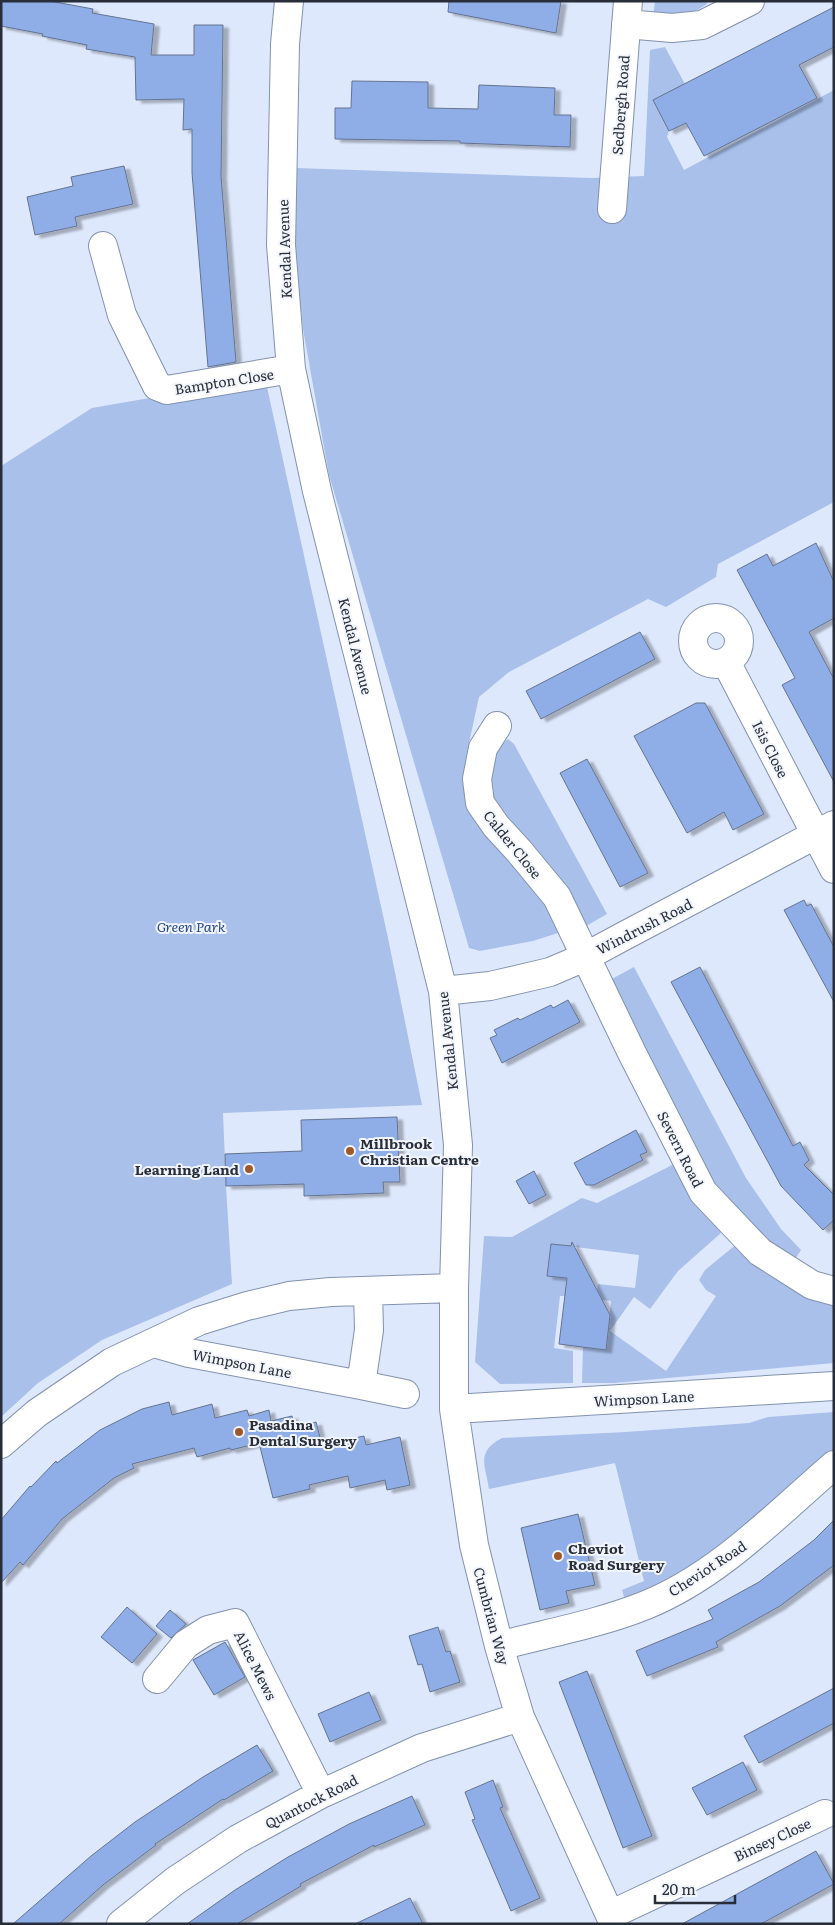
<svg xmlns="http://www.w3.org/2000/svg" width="835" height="1925" viewBox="0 0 835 1925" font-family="Literata,serif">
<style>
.green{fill:#a9c0eb}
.building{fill:#8faee8;stroke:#64738f;filter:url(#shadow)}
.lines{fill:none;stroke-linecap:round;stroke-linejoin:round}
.minor-casing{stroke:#8292ae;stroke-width:30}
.minor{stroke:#fff;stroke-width:28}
.poi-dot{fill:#9d592a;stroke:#f2f5fc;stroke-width:2}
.labels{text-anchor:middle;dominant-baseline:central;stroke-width:4;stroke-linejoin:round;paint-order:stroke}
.street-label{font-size:14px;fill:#272d39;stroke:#f2f5fc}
.park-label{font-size:14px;font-style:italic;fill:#27488c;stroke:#f2f5fc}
.poi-label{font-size:14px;font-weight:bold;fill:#272d39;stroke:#f2f5fc;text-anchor:start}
</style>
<defs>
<filter id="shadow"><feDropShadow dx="5.5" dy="3" stdDeviation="1" flood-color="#0004"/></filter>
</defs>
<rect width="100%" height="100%" fill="#dee8fc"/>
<!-- green -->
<path class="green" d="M 655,1 L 706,1 L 707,4 L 683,19 L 653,16 Z
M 665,47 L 685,84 L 654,101 L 669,131 L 667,137 L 684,170 L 834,90 L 834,502 L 718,564 L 716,577 L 666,607 L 648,599 L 509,672 L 479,697 L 469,743 L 466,783 L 540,893 L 558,933 L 533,941 L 480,951 L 469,948 L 329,475 L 303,329 L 293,235 L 296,168 L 591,178 L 644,176 L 650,50 Z
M 265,378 L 388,938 L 422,1105 L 223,1113 L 226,1186 L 232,1284 L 102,1340 L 38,1383 L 1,1417 L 1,466 L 92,408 Z
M 508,739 L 514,744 L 607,914 L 581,929 L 500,820 L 487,788 L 492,753 Z
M 634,967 L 746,1178 L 781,1229 L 801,1250 L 792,1264 L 763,1240 L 713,1183 L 608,981 Z
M 676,1163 L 721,1233 L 678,1271 L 650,1309 L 634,1297 L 610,1331 L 666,1371 L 716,1296 L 706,1290 L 699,1280 L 705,1270 L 738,1243 L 821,1301 L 834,1305 L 834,1363 L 614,1383 L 582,1383 L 583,1347 L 606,1350 L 611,1301 L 596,1299 L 598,1284 L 635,1288 L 639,1255 L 552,1244 L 547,1276 L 581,1280 L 565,1296 L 560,1296 L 554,1348 L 573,1351 L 573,1383 L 500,1384 L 475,1362 L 484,1236 L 512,1237 L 582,1198 L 597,1203 Z
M 834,1412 L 834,1450 L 722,1550 L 649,1590 L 625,1600 L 622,1590 L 644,1581 L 615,1463 L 489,1489 C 485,1464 476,1452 502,1438 L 626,1432 L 749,1423 L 768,1417 Z"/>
<!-- building -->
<path class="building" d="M 1,1 L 50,1 L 93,9 L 92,13 L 154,24 L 151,55 L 194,55 L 194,25 L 223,25 L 221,176 L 236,362 L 208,367 L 192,173 L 192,129 L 183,130 L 184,99 L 136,100 L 135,57 L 86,49 L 87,45 L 42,36 L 43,34 L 1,26 Z
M 449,1 L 561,1 L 556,33 L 448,12 Z
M 834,7 L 834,47 L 799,65 L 817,98 L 704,156 L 686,123 L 669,131 L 653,100 Z
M 352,81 L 428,82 L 428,108 L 478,109 L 479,85 L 555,88 L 554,115 L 571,115 L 570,147 L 460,143 L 460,141 L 335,139 L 335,108 L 351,108 Z
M 124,166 L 133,204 L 75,217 L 77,226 L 35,235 L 27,197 L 73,186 L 71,177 Z
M 816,543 L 834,582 L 834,618 L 809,632 L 834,679 L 834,782 L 782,685 L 795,678 L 737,570 L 767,554 L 773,566 Z
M 640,632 L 655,659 L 541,719 L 526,691 Z
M 696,703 L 705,703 L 764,814 L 733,830 L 724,812 L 687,833 L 634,736 Z
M 587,759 L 648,873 L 620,887 L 560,773 Z
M 804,900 L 807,906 L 811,904 L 834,947 L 834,1002 L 784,910 Z
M 700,967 L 793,1146 L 800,1142 L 809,1160 L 804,1165 L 834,1195 L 834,1220 L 823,1230 L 781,1186 L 671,982 Z
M 568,1000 L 580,1022 L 502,1063 L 490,1038 L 497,1035 L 494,1030 L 518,1018 L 520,1020 L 551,1005 L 553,1008 Z
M 397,1117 L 400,1182 L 383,1182 L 384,1193 L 304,1196 L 304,1184 L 226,1186 L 225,1154 L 302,1151 L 301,1120 Z
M 636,1130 L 647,1152 L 640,1155 L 643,1160 L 594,1185 L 586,1185 L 574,1163 Z
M 534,1171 L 546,1195 L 529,1204 L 516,1181 Z
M 572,1242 L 610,1315 L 606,1350 L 559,1344 L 567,1278 L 547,1276 L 551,1244 L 571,1246 Z
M 169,1402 L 172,1415 L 212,1404 L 215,1418 L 247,1410 L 249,1416 L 269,1410 L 271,1421 L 292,1416 L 295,1428 L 316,1422 L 322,1445 L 364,1436 L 366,1445 L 400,1437 L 410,1485 L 387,1490 L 385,1480 L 350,1488 L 348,1476 L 309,1485 L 310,1489 L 273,1498 L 259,1443 L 231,1450 L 230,1448 L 197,1457 L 194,1448 L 132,1464 L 134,1468 L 114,1478 L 62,1519 L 23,1565 L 20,1562 L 1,1583 L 1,1520 L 30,1486 L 31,1487 L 56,1461 L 57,1463 L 100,1430 L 142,1409 Z
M 578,1514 L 595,1585 L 566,1591 L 569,1603 L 540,1610 L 521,1528 Z
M 834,1520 L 834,1565 L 780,1606 L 716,1642 L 718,1647 L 647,1676 L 636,1651 L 713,1619 L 708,1610 L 759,1582 L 814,1540 Z
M 127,1607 L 157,1634 L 132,1663 L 101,1637 Z
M 170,1610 L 186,1624 L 171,1638 L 156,1626 Z
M 438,1627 L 446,1652 L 450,1651 L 460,1682 L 430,1692 L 422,1664 L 418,1665 L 409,1636 Z
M 225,1642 L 245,1677 L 214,1695 L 193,1660 Z
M 587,1671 L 652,1836 L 623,1848 L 559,1682 Z
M 834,1688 L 834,1723 L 759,1763 L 744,1736 Z
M 369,1692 L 381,1720 L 330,1742 L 318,1714 Z
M 257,1745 L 273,1771 L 224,1800 L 223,1799 L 155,1844 L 156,1845 L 103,1885 L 59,1924 L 13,1924 L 91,1856 L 135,1822 L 203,1777 Z
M 743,1762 L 757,1790 L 707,1815 L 692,1788 Z
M 493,1780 L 503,1807 L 500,1808 L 540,1898 L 511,1911 L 472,1820 L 475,1819 L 465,1792 Z
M 412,1796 L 425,1825 L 374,1847 L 374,1845 L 300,1884 L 301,1886 L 237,1924 L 187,1924 L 235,1890 L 288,1857 L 349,1824 Z
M 816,1851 L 834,1884 L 761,1924 L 682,1924 Z
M 410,1898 L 423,1924 L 355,1924 Z"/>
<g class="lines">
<defs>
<path id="minor" d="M 289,1 L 285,44 L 281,245 L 291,369 L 317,491 L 443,991 L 458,1145 L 454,1288 L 454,1409 L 474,1545 L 499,1646 L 520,1717 L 614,1924
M 626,24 L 672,28 L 702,25 L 750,1
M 612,209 L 628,1
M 103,246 L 122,315 L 157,386 L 167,390 L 291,369
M693 641a23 23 0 1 1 46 0a23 23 0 1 1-46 0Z
M 726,662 L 834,869
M 497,726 L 483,748 L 477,779 L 480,803 L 496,826 L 519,851 L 557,897 L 632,1053 L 703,1192 L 760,1252 L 812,1285 L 834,1291
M 443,991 L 490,986 L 550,972 L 585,957 L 622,937 L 834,825
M 154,1343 L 189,1353 L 361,1385 L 369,1330 L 368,1291
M 361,1385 L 405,1394
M 454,1409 L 834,1386
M 1,1444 L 37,1413 L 112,1362 L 199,1321 L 247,1306 L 289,1296 L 331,1292 L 454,1288
M 499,1646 C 548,1633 599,1624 646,1605 C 718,1576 776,1515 834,1465
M 157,1679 L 186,1644 L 208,1630 L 235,1623 L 321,1794
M 610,1915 L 825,1814
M 121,1924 L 175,1881 L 238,1839 L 321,1794 L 422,1748 L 520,1717"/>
</defs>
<!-- minor casing -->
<use href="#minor" class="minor-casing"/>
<!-- minor -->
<use href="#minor" class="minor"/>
</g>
<!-- markers -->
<g class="poi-dot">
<circle cx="350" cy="1151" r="5"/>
<circle cx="249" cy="1169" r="5"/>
<circle cx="239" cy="1432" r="5"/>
<circle cx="558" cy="1556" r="5"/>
</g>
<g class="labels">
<!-- street labels -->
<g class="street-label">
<text transform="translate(620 105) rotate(-86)">Sedbergh Road</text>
<text transform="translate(284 249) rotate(-92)">Kendal Avenue</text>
<text transform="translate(224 381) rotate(-9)">Bampton Close</text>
<text transform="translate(356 646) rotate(76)">Kendal Avenue</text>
<text transform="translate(771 749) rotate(63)">Isis Close</text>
<text transform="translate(513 844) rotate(51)">Calder Close</text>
<text transform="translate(644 926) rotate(-27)">Windrush Road</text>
<text transform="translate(447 1041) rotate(-96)">Kendal Avenue</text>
<text transform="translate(681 1149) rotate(63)">Severn Road</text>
<text transform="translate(242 1363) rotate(11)">Wimpson Lane</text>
<text transform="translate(644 1398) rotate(-3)">Wimpson Lane</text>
<text transform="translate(707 1568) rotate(-33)">Cheviot Road</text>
<text transform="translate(492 1616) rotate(75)">Cumbrian Way</text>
<text transform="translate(256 1665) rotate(63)">Alice Mews</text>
<text transform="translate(311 1801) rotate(-27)">Quantock Road</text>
<text transform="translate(772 1839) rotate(-25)">Binsey Close</text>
</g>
<!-- park labels -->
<g class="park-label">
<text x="191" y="926">Green Park</text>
</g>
<!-- poi labels -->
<g class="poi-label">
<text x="360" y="1143">Millbrook<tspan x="360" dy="16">Christian Centre</tspan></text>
<text x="239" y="1169" text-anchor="end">Learning Land</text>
<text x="249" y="1424">Pasadina<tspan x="249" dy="16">Dental Surgery</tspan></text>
<text x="568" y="1548">Cheviot<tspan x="568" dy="16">Road Surgery</tspan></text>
</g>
</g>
<!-- border -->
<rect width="835" height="1925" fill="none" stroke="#272d39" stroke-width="5"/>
<!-- scale -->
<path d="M655 1895v8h80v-8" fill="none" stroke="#272d39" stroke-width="2.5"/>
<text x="662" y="1895" font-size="15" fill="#272d39" stroke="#f2f5fc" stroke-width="4" paint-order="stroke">20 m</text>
</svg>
